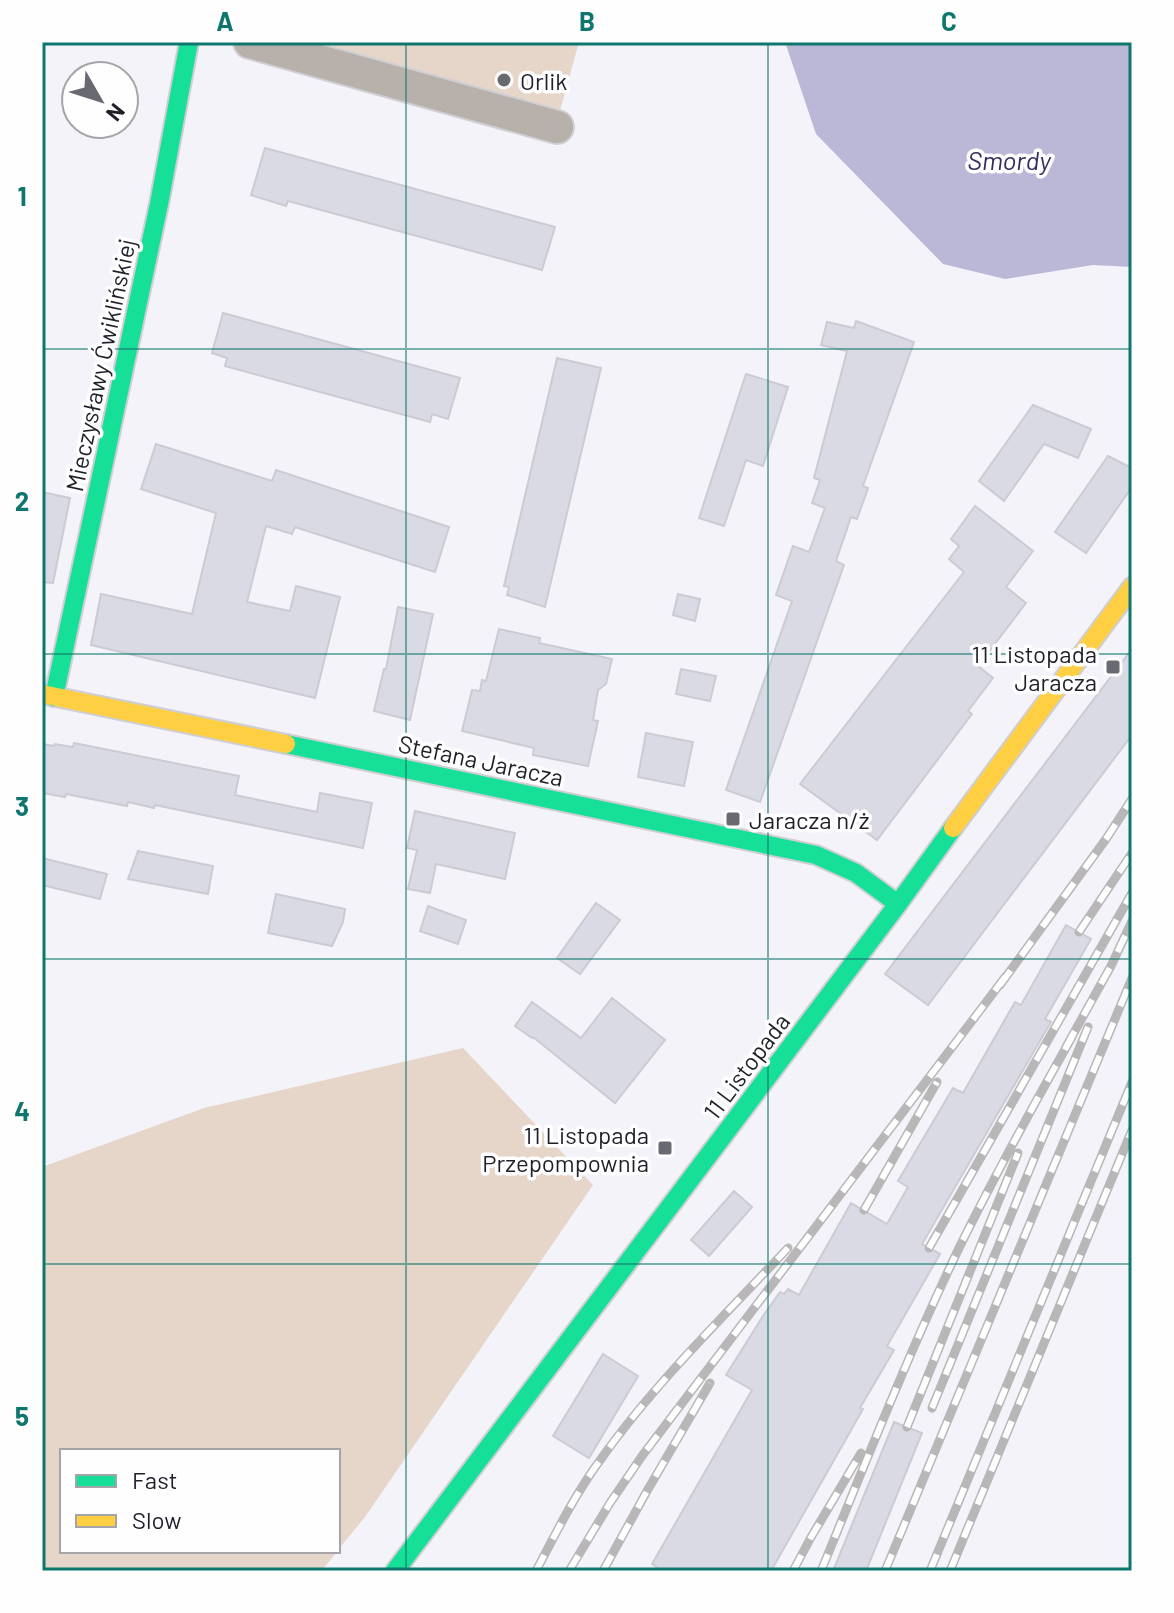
<svg xmlns="http://www.w3.org/2000/svg" width="1174" height="1613" viewBox="0 0 1174 1613" font-family="Barlow,sans-serif">
<style>
.green{fill:#e6d6ca}
.water{fill:#bab8d6}
.building{fill:#dadae5;stroke:#cccbd4;stroke-width:2}
.lines{fill:none;stroke-linecap:round;stroke-linejoin:round}
.street-casing{stroke:#ceced3;stroke-width:36}
.fast-casing{stroke:#ceced3;stroke-width:22}
.slow-casing{stroke:#ceced3;stroke-width:22}
.street{stroke:#b8b1ab;stroke-width:32}
.fast{stroke:#16e098;stroke-width:18}
.slow{stroke:#ffcf43;stroke-width:18}
.rail-casing{stroke:#b8b6b6;stroke-width:9}
.rail{stroke:#fefefe;stroke-width:6;stroke-dasharray:18;stroke-linecap:butt}
.grid{fill:none;stroke:#0f766e;stroke-width:2;stroke-opacity:0.55}
.poi-dot{fill:#696972;stroke:#fefefe;stroke-width:3}
.labels{text-anchor:middle;dominant-baseline:central;stroke-width:7;stroke-linejoin:round;paint-order:stroke}
.poi-label{font-size:24px;fill:#1f1f2a;stroke:#fefefe;text-anchor:start}
.street-label{font-size:24px;fill:#1f1f2a;stroke:#fefefe}
.water-label{font-size:26px;font-style:italic;fill:#342d60;stroke:#fefefe}
.neatline{fill:none;stroke:#0f766e;stroke-width:3}
.grid-label{font-size:26px;text-anchor:middle;font-weight:bold;fill:#0f766e}
</style>
<rect width="100%" height="100%" fill="#f3f3f9"/>
<!-- green -->
<path class="green" d="M 321,42 L 579,42 L 559,114 L 320,45 Z
M 463,1048 L 593,1185 L 365,1517 L 338,1550 L 338,1451 L 62,1451 L 62,1551 L 338,1551 L 321,1571 L 42,1571 L 42,1167 L 204,1108 Z"/>
<!-- water -->
<path class="water" d="M 785,42 L 1132,42 L 1132,267 L 1093,265 L 1005,279 L 943,264 L 816,134 Z"/>
<!-- building -->
<path class="building" d="M 265,148 L 555,227 L 542,270 L 288,201 L 286,206 L 251,195 Z
M 223,313 L 460,378 L 448,419 L 432,414 L 430,422 L 225,366 L 227,358 L 212,353 Z
M 856,321 L 914,342 L 863,486 L 868,488 L 857,519 L 851,517 L 836,561 L 844,565 L 760,802 L 726,790 L 792,601 L 776,595 L 793,546 L 809,552 L 825,508 L 812,503 L 820,480 L 814,478 L 847,351 L 821,345 L 827,322 L 854,328 Z
M 557,358 L 601,368 L 545,607 L 507,595 L 509,587 L 504,586 Z
M 746,374 L 788,387 L 763,466 L 746,460 L 724,526 L 699,518 Z
M 1033,405 L 1091,429 L 1078,458 L 1044,444 L 1004,501 L 979,481 Z
M 156,444 L 272,481 L 276,470 L 449,527 L 435,572 L 295,527 L 292,534 L 266,526 L 247,602 L 290,611 L 296,586 L 340,597 L 315,698 L 91,645 L 101,594 L 192,614 L 216,513 L 141,489 Z
M 1108,456 L 1132,468 L 1132,487 L 1086,553 L 1055,532 Z
M 42,492 L 70,498 L 53,583 L 42,582 Z
M 975,506 L 1033,551 L 1006,587 L 1026,603 L 978,666 L 993,678 L 968,711 L 972,714 L 877,840 L 800,784 L 964,572 L 949,559 L 959,546 L 951,539 Z
M 678,594 L 700,599 L 695,621 L 673,615 Z
M 398,607 L 433,614 L 410,720 L 374,711 L 384,669 L 386,669 Z
M 499,629 L 540,638 L 539,643 L 612,659 L 606,684 L 598,690 L 593,720 L 598,721 L 588,766 L 533,755 L 534,748 L 462,731 L 472,690 L 480,691 L 482,680 L 486,681 Z
M 1132,649 L 1132,735 L 928,1005 L 885,974 Z
M 681,669 L 716,676 L 710,701 L 676,694 Z
M 646,733 L 693,742 L 684,786 L 638,777 Z
M 74,743 L 239,776 L 235,795 L 317,812 L 320,793 L 372,803 L 363,848 L 155,805 L 154,808 L 128,802 L 127,806 L 66,794 L 65,797 L 42,793 L 42,744 L 54,746 L 55,744 L 73,747 Z
M 415,811 L 515,833 L 505,879 L 436,864 L 430,893 L 408,889 L 417,850 L 407,848 Z
M 138,851 L 213,866 L 208,894 L 128,879 Z
M 42,858 L 107,874 L 100,899 L 42,885 Z
M 276,894 L 345,909 L 343,922 L 332,946 L 268,933 Z
M 596,903 L 620,920 L 580,974 L 557,958 Z
M 428,906 L 466,920 L 458,944 L 420,931 Z
M 1066,925 L 1091,939 L 1045,1019 L 1051,1022 L 922,1244 L 940,1254 L 887,1346 L 894,1350 L 860,1408 L 863,1409 L 771,1571 L 663,1571 L 652,1564 L 752,1390 L 726,1375 L 763,1316 L 780,1292 L 784,1294 L 788,1289 L 799,1295 L 851,1203 L 887,1224 L 908,1187 L 898,1181 L 953,1088 L 963,1093 L 1015,1002 L 1021,1005 Z
M 612,998 L 665,1040 L 615,1103 L 533,1037 L 532,1038 L 515,1026 L 532,1002 L 581,1038 Z
M 734,1191 L 752,1207 L 709,1256 L 691,1240 Z
M 603,1354 L 638,1376 L 589,1458 L 553,1436 Z
M 894,1422 L 922,1433 L 866,1571 L 833,1571 Z"/>
<g class="lines">
<defs>
<path id="street" d="M 250,42 L 557,127"/>
<path id="fast" d="M 54,697 L 159,204 L 189,42
M 286,744 L 816,855 L 856,873 L 898,904
M 395,1571 L 898,904 L 953,828"/>
<path id="slow" d="M 42,694 L 286,744
M 953,828 L 1132,587"/>
</defs>
<!-- street casing -->
<use href="#street" class="street-casing"/>
<!-- fast casing -->
<use href="#fast" class="fast-casing"/>
<!-- slow casing -->
<use href="#slow" class="slow-casing"/>
<!-- street -->
<use href="#street" class="street"/>
<!-- fast -->
<use href="#fast" class="fast"/>
<!-- slow -->
<use href="#slow" class="slow"/>
<defs>
<path id="rail" d="M 1079,932 L 1132,853
M 1000,985 L 1106,839 L 1132,799
M 1066,1047 L 1111,966 L 1132,921
M 864,1210 L 937,1082
M 929,1248 L 1132,893
M 932,1408 L 1088,1027
M 907,1427 L 1018,1153
M 536,1571 C 556,1533 575,1494 601,1459 C 655,1383 724,1316 788,1248
M 569,1571 L 610,1503 L 642,1456 L 1006,976
M 603,1571 L 647,1491 L 710,1383
M 793,1571 L 810,1539 L 861,1453
M 821,1571 C 866,1462 909,1352 960,1246 C 995,1175 1033,1106 1072,1037
M 885,1571 L 1132,978
M 930,1571 L 1132,1082
M 950,1571 L 1132,1130"/>
</defs>
<!-- rail casing -->
<use href="#rail" class="rail-casing"/>
<!-- rail -->
<use href="#rail" class="rail"/>
</g>
<!-- grid -->
<path class="grid" d="M 406,42 L 406,1571M 768,42 L 768,1571M 42,349 L 1132,349M 42,654 L 1132,654M 42,959 L 1132,959M 42,1264 L 1132,1264"/>
<!-- markers -->
<g class="poi-dot">
<circle cx="504" cy="80" r="8"/>
<rect x="1105" y="659" width="16" height="16" rx="4"/>
<rect x="725" y="811" width="16" height="16" rx="4"/>
<rect x="657" y="1140" width="16" height="16" rx="4"/>
</g>
<g class="labels">
<!-- poi labels -->
<g class="poi-label">
<text x="520" y="80">Orlik</text>
<text x="1097" y="653" text-anchor="end">11 Listopada<tspan x="1097" dy="28">Jaracza</tspan></text>
<text x="749" y="819">Jaracza n/ż</text>
<text x="649" y="1134" text-anchor="end">11 Listopada<tspan x="649" dy="28">Przepompownia</tspan></text>
</g>
<!-- street labels -->
<g class="street-label">
<text transform="translate(100 365) rotate(-78)">Mieczysławy Ćwiklińskiej</text>
<text transform="translate(481 760) rotate(12)">Stefana Jaracza</text>
<text transform="translate(746 1066) rotate(-53)">11 Listopada</text>
</g>
<!-- water labels -->
<g class="water-label">
<text x="1009" y="159">Smordy</text>
</g>
</g>
<!-- border -->
<rect width="1174" height="1613" fill="none" stroke="#fefefe" stroke-width="88"/>
<!-- legend -->
<rect x="60" y="1449" width="280" height="104" fill="#fefefe" stroke="#a5a5a9" stroke-width="2"/>
<rect x="76" y="1475" width="40" height="12" fill="#16e098" stroke="#a5a5a9" stroke-width="2"/>
<text x="132" y="1489" font-size="24" fill="#1f1f2a">Fast</text>
<rect x="76" y="1515" width="40" height="12" fill="#ffcf43" stroke="#a5a5a9" stroke-width="2"/>
<text x="132" y="1529" font-size="24" fill="#1f1f2a">Slow</text>
<!-- north arrow -->
<g transform="translate(100 100) rotate(129)"><circle r="38" fill="#fefefe" stroke="#a5a5a9" stroke-width="2"/>
<path d="M0-6L14 30L0 20L-14 30Z" fill="#696972"/>
<text y="-12" font-size="22" font-weight="bold" text-anchor="middle" fill="#1f1f2a">N</text>
</g>
<rect x="44" y="44" width="1086" height="1525" class="neatline"/>
<g class="grid-label">
<text x="225" y="31">A</text>
<text x="587" y="31">B</text>
<text x="949" y="31">C</text>
<text x="22" y="206">1</text>
<text x="22" y="511">2</text>
<text x="22" y="816">3</text>
<text x="22" y="1121">4</text>
<text x="22" y="1426">5</text>
</g>
</svg>
